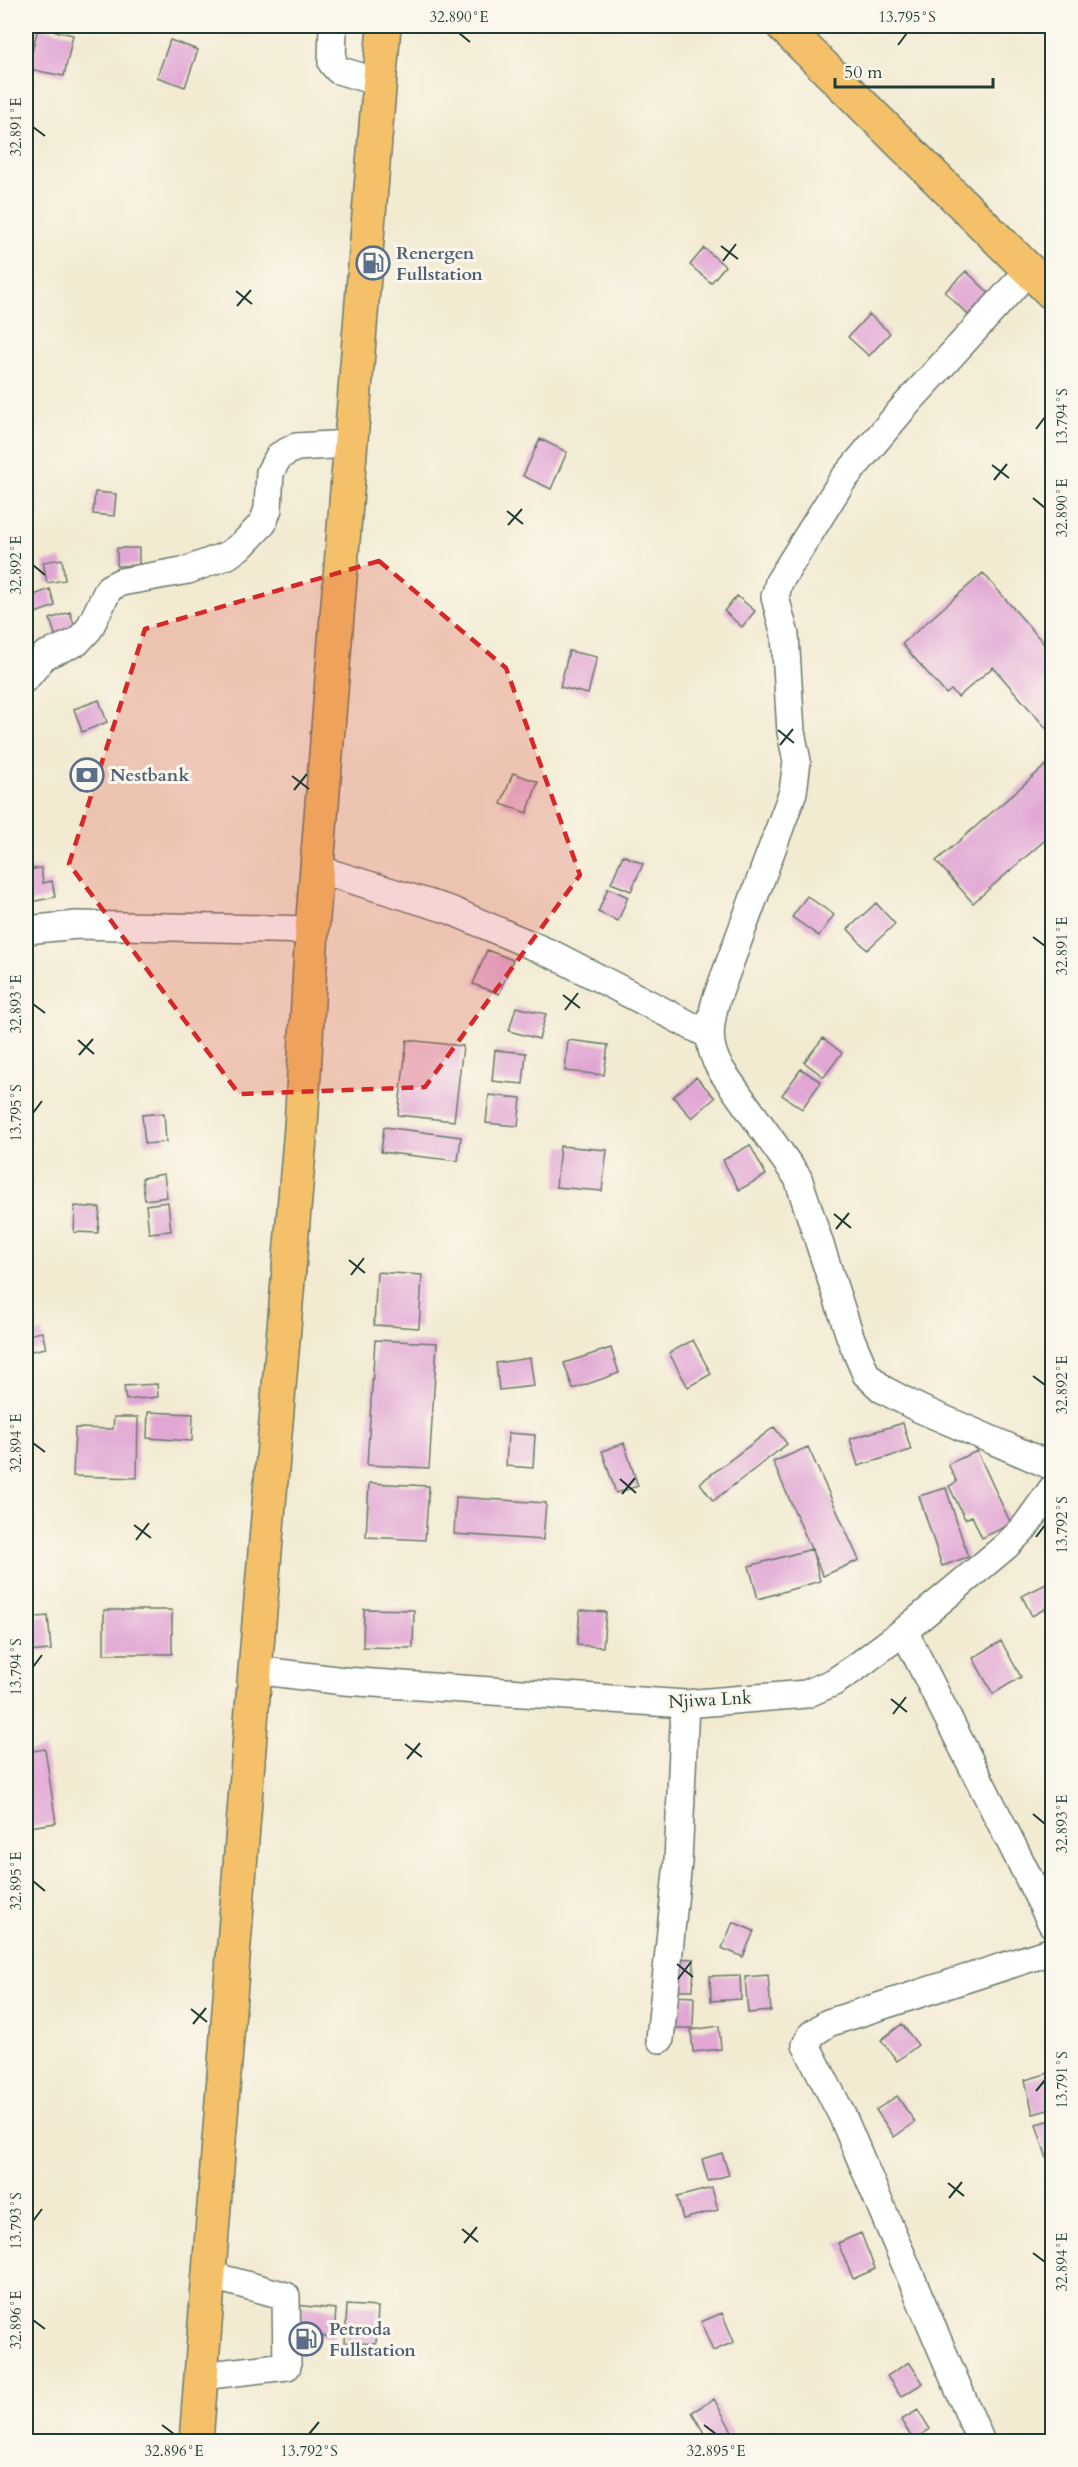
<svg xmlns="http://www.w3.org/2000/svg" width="1078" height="2467" viewBox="0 0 1078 2467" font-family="Cardo,serif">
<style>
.building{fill:#e1a7d4}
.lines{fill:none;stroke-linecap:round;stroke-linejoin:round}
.minor-casing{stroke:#697a6b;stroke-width:30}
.major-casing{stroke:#697a6b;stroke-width:36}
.highway-casing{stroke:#697a6b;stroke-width:36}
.minor{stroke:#fff;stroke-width:27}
.major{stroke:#f4c16a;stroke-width:33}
.highway{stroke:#f4c16a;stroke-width:33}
.marked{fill:#d62828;fill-opacity:0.2;stroke:#d62828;stroke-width:4.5;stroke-dasharray:12 8;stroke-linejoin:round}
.ticks{fill:none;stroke:#1f3d34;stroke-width:2}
.labels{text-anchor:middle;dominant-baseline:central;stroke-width:6;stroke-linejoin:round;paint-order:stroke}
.service-label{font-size:18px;font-weight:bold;fill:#4e5e75;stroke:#fbf7ec;text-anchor:start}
.street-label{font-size:18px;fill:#1f3d34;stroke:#fbf7ec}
.neatline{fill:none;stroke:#1f3d34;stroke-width:2}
.ticks-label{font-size:15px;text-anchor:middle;fill:#1f3d34}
</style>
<rect width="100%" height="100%" fill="#fbf7ec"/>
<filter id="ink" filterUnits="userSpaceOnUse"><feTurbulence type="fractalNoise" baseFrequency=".0167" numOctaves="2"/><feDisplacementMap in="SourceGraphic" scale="12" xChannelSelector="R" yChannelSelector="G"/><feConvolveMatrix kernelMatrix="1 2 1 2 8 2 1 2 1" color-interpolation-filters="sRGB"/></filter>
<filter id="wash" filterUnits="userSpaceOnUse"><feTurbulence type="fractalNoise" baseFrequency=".008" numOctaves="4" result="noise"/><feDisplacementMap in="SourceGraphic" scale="24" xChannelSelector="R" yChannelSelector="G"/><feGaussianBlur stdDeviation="1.35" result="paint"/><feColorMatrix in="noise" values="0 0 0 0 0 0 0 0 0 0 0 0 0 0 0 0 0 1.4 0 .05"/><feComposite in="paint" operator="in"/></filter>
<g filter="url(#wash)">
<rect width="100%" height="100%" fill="#f2ead1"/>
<g id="blocks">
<!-- building -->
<path class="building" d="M 38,27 L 73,35 L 64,76 L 28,69 Z
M 170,40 L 198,50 L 185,87 L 157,77 Z
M 704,248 L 725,266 L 711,283 L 690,265 Z
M 966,271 L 989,293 L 968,315 L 945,292 Z
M 869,314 L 890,333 L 869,356 L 848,337 Z
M 540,439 L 567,452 L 551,489 L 523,476 Z
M 95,492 L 116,494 L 114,516 L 93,514 Z
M 117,548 L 139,548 L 139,565 L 117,566 Z
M 62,559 L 65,580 L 47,583 L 43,562 Z
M 983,573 L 1052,653 L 1052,735 L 993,667 L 958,697 L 951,690 L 946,694 L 902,644 Z
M 50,589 L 55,606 L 30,615 L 26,598 Z
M 737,596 L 755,611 L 742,627 L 724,611 Z
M 70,612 L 77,634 L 57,641 L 50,619 Z
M 569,651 L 597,657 L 588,694 L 560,687 Z
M 99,700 L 107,722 L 82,732 L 74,709 Z
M 1052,760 L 1052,834 L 973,903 L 936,861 Z
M 513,773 L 538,782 L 527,813 L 501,804 Z
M 623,855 L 643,864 L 631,891 L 611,883 Z
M 41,868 L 43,883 L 52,881 L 55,897 L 26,903 L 26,870 Z
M 608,888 L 628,897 L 618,921 L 598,912 Z
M 807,896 L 834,915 L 819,936 L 792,917 Z
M 876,903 L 895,924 L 867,950 L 848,929 Z
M 487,950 L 513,960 L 499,994 L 473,984 Z
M 516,1007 L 546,1014 L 539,1039 L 509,1031 Z
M 823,1038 L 842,1053 L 824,1077 L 804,1062 Z
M 407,1040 L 463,1046 L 454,1121 L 398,1115 Z
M 568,1040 L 608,1045 L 604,1075 L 565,1071 Z
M 495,1050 L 526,1053 L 523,1084 L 492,1081 Z
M 801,1069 L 821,1082 L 802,1109 L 782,1095 Z
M 696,1077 L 715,1098 L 692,1118 L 673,1097 Z
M 489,1095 L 521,1098 L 518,1126 L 486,1123 Z
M 164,1113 L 166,1142 L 145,1144 L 142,1115 Z
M 384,1127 L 461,1137 L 458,1161 L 381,1152 Z
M 750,1145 L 766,1175 L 739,1190 L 723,1160 Z
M 560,1146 L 607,1150 L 602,1191 L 556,1187 Z
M 164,1174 L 167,1197 L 145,1200 L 142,1178 Z
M 168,1202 L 171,1231 L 149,1233 L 146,1205 Z
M 26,1204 L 30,1217 L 26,1219 Z
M 75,1206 L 100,1208 L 98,1233 L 74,1232 Z
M 377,1272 L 422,1275 L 419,1328 L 374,1325 Z
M 42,1332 L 46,1348 L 26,1352 L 26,1335 Z
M 375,1340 L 437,1343 L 429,1468 L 367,1465 Z
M 693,1340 L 711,1374 L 688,1387 L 669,1353 Z
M 611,1348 L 619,1373 L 573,1389 L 564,1363 Z
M 530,1358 L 534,1386 L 499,1390 L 496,1363 Z
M 157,1384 L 158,1397 L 126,1400 L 124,1386 Z
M 148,1412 L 193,1414 L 192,1441 L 147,1438 Z
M 114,1417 L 138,1417 L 137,1478 L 73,1476 L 75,1428 L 113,1429 Z
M 903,1423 L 911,1450 L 858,1466 L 850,1439 Z
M 774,1427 L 787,1444 L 713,1501 L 700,1483 Z
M 508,1433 L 535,1435 L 533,1468 L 506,1466 Z
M 624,1443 L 638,1486 L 616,1493 L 602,1451 Z
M 808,1447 L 859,1560 L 823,1576 L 773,1462 Z
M 977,1451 L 1011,1524 L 982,1538 L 972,1516 L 965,1519 L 949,1486 L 957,1482 L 948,1464 Z
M 369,1483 L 429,1486 L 425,1540 L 366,1537 Z
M 946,1488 L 968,1557 L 942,1566 L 919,1496 Z
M 456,1497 L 546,1503 L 543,1540 L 454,1534 Z
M 812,1549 L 820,1581 L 758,1599 L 749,1566 Z
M 1048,1583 L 1052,1592 L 1052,1605 L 1032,1616 L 1022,1596 Z
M 364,1609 L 414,1610 L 413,1648 L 363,1647 Z
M 104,1610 L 172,1610 L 172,1654 L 104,1654 Z
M 580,1610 L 606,1612 L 603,1647 L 577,1645 Z
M 48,1616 L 51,1650 L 26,1652 L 26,1618 Z
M 1001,1641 L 1021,1677 L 993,1694 L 973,1658 Z
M 45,1749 L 56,1823 L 29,1827 L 26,1806 L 26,1752 Z
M 733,1922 L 754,1931 L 743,1957 L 722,1948 Z
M 671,1958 L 694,1959 L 693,1990 L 670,1990 Z
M 740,1975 L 741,1999 L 711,2001 L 710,1976 Z
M 768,1975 L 771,2011 L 748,2013 L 745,1977 Z
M 671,1996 L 694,1997 L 693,2028 L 670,2028 Z
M 902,2024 L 918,2045 L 897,2061 L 881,2040 Z
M 719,2026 L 721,2049 L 693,2052 L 691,2030 Z
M 1049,2073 L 1052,2089 L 1052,2109 L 1033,2114 L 1025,2080 Z
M 897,2096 L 915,2122 L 894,2137 L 876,2110 Z
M 1052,2120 L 1052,2161 L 1048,2162 L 1036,2124 Z
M 722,2153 L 729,2175 L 708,2181 L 702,2159 Z
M 712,2188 L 718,2210 L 683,2219 L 677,2197 Z
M 861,2233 L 875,2269 L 853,2279 L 838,2243 Z
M 294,2305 L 336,2309 L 334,2337 L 292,2334 Z
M 347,2305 L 378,2307 L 376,2344 L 345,2342 Z
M 722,2313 L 734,2342 L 713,2351 L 701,2322 Z
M 909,2362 L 923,2383 L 901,2397 L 887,2376 Z
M 714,2399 L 733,2433 L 718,2442 L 709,2442 L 692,2412 Z
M 918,2410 L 930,2429 L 913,2440 L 901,2420 Z"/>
</g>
</g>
<g filter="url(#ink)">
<use href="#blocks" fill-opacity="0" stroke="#697a6b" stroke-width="1.5"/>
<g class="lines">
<defs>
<path id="minor" d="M 333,26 L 332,63 L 338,70 L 378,82
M 1029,270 L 904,407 L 842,481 L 779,582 L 775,597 L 785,635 L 791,732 L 797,761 L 793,792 L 716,1000 C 709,1026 706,1046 721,1070 L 798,1178 L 851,1339 L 866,1374 L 882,1389 L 918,1408 L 1052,1466
M 26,678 L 45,655 L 77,642 L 89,629 L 109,588 L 121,582 L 188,570 L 228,555 L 243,544 L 263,523 L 268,509 L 270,472 L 279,456 L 296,447 L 350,444
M 317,869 L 450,910 L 556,956 L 709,1035
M 26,930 L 77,925 L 312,930
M 904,1631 L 1052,1924
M 255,1670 L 344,1681 L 685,1704 L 806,1694 L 834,1682 L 855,1668 L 904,1631 L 1006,1546 L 1024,1528 L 1052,1489
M 660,2039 L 678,1862 L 685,1704
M 201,2376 L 287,2366 L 286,2296 L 209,2275
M 981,2442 L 842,2115 L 806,2045 L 812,2034 L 828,2023 L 1052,1951"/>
<path id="major" d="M 783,26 L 1052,293"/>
<path id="highway" d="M 196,2442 L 255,1670 L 301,1127 L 312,930 L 384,26"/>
</defs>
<!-- minor casing -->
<use href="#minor" class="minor-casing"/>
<!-- major casing -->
<use href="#major" class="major-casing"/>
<!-- highway casing -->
<use href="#highway" class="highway-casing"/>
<!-- minor -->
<use href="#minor" class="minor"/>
<!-- major -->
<use href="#major" class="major"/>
<!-- highway -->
<use href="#highway" class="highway"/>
</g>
</g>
<!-- marked area -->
<path class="marked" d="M 379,561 L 506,668 L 580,875 L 425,1087 L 239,1094 L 69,864 L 145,629 Z"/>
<!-- ticks -->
<path class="ticks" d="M 459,33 L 470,42M 898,45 L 907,33M 33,127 L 45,136M 721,246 L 738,259M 723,261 L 736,244M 236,291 L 252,304M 237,306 L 251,290M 1036,429 L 1045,417M 992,465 L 1009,478M 994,480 L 1007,464M 1033,498 L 1045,508M 507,511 L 523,524M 508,525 L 522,509M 33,565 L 45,575M 778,730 L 794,743M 780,745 L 793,729M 292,776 L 309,789M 294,790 L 307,774M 1033,937 L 1045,946M 563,995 L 580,1008M 33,1004 L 45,1013M 565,1010 L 578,993M 78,1040 L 94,1054M 79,1055 L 93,1039M 33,1113 L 42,1101M 834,1214 L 851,1228M 836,1229 L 849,1213M 349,1260 L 365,1273M 351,1275 L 364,1258M 1033,1376 L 1045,1385M 33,1443 L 45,1452M 620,1479 L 636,1493M 622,1494 L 635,1478M 134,1525 L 151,1538M 1036,1537 L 1045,1525M 136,1540 L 149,1523M 33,1667 L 42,1655M 891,1699 L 907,1712M 893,1714 L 906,1697M 405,1744 L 422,1757M 407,1759 L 420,1743M 1033,1814 L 1045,1824M 33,1881 L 45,1891M 677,1964 L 693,1977M 678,1979 L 691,1962M 191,2009 L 207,2022M 193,2024 L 206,2008M 1036,2091 L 1045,2080M 948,2183 L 964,2196M 949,2198 L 962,2182M 33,2221 L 42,2209M 462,2229 L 478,2242M 464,2243 L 477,2227M 1033,2253 L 1045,2262M 33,2320 L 45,2329M 162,2425 L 174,2434M 704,2425 L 716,2434M 309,2434 L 319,2422"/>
<!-- icons -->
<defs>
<symbol id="fuel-ring" viewBox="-11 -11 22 22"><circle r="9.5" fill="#fbf7ec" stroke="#5c6f8a" stroke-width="1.5"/><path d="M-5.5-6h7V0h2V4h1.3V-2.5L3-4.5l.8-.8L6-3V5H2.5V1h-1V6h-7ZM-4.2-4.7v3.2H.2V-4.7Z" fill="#5c6f8a"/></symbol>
<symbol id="bank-ring" viewBox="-11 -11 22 22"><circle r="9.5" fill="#fbf7ec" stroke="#5c6f8a" stroke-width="1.5"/><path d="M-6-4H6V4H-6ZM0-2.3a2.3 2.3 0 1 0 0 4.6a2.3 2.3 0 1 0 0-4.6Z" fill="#5c6f8a"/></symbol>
</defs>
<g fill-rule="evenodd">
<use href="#fuel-ring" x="354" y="244" width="38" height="38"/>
<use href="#bank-ring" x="68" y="756" width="38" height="38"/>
<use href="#fuel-ring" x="287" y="2320" width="38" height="38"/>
</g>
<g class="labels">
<!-- service labels -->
<g class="service-label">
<text x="396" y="253">Renergen<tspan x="396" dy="21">Fullstation</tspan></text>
<text x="110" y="775">Nestbank</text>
<text x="329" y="2329">Petroda<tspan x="329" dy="21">Fullstation</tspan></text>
</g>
<!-- street labels -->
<g class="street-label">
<text transform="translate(710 1700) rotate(-3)">Njiwa Lnk</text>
</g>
</g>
<!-- margin -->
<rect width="1078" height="2467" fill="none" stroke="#fbf7ec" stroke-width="66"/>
<!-- scale -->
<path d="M835 78v9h158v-9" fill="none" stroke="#1f3d34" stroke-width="3"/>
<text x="844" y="78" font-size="18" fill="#1f3d34" stroke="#fbf7ec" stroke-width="4.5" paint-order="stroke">50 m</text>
<rect x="33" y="33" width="1012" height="2401" class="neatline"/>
<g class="ticks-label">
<text x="459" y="22">32.890°E</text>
<text x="907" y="22">13.795°S</text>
<text transform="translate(16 127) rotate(-90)" y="5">32.891°E</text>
<text transform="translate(1062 417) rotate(-90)" y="5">13.794°S</text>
<text transform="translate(1062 508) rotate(-90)" y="5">32.890°E</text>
<text transform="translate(16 565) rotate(-90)" y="5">32.892°E</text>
<text transform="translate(1062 946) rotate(-90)" y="5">32.891°E</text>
<text transform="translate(16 1004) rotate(-90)" y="5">32.893°E</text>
<text transform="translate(16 1113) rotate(-90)" y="5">13.795°S</text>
<text transform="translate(1062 1385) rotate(-90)" y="5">32.892°E</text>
<text transform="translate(16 1443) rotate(-90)" y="5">32.894°E</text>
<text transform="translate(1062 1525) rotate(-90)" y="5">13.792°S</text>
<text transform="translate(16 1667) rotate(-90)" y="5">13.794°S</text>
<text transform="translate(1062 1824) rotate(-90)" y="5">32.893°E</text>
<text transform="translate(16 1881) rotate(-90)" y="5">32.895°E</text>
<text transform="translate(1062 2080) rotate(-90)" y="5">13.791°S</text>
<text transform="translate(16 2221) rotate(-90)" y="5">13.793°S</text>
<text transform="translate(1062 2262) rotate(-90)" y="5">32.894°E</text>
<text transform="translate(16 2320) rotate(-90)" y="5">32.896°E</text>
<text x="174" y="2456">32.896°E</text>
<text x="309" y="2456">13.792°S</text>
<text x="716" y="2456">32.895°E</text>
</g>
</svg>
